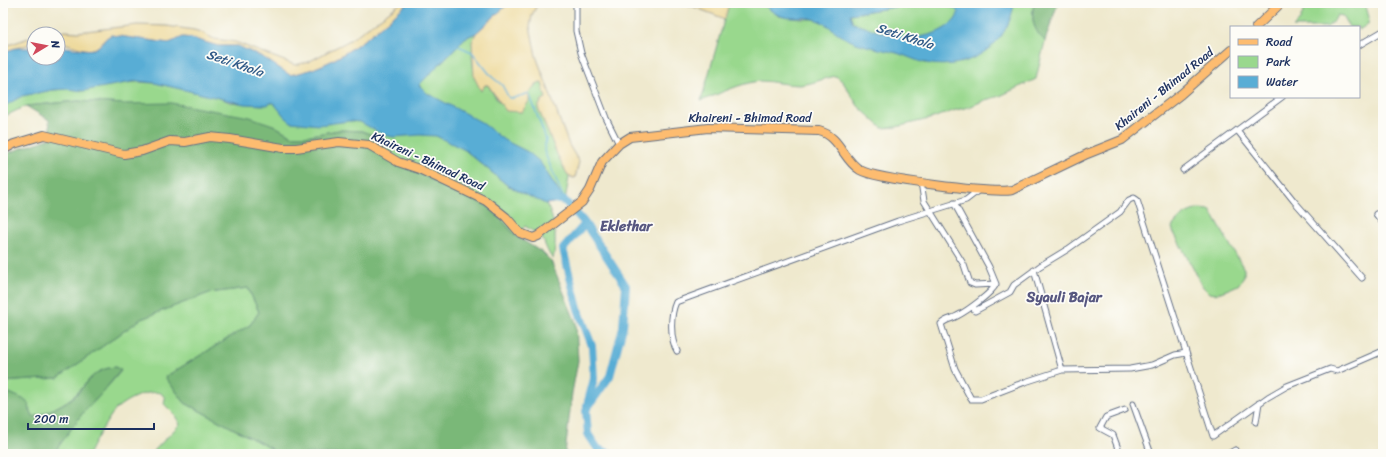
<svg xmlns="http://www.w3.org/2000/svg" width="1386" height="457" viewBox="0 0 1386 457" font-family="Sriracha,sans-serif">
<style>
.green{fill:#99d88d;stroke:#5a8476}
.forest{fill:#7ab878;stroke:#4a746b}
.sand{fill:#eeda9e;stroke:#84847e}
.water{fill:#59add5;stroke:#3a6e9a}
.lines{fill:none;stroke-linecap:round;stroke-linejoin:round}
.stream{stroke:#59add5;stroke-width:1.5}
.river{stroke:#59add5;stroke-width:8}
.street-casing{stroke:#657085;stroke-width:7}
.primary-casing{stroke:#657085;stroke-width:10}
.street{stroke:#fff;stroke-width:5}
.primary{stroke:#fdbc6f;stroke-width:8}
.labels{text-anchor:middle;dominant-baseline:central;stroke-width:3.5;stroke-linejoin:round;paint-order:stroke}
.street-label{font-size:12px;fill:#1b2f5e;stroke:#fdfcf7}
.water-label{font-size:13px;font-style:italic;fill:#315b88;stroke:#fdfcf7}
.quarter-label{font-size:14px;font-weight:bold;fill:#575780;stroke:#fdfcf7}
</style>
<rect width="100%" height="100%" fill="#fdfcf7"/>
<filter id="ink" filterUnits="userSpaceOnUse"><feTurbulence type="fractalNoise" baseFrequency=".025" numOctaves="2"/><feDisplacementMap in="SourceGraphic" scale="8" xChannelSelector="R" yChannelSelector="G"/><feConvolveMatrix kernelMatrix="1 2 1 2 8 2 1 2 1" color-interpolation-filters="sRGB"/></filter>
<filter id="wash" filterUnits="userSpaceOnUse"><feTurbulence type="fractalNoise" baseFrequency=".012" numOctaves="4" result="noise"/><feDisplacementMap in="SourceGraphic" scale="16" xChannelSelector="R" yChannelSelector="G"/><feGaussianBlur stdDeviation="0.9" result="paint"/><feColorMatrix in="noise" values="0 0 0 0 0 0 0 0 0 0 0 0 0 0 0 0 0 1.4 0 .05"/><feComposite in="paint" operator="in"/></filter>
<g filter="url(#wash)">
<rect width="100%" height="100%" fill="#efe9ce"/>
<!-- green -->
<path class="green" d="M 729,3 L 761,3 L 779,16 L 801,19 L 815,19 L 831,26 L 844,37 L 907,56 L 925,63 L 1014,5 L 1014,3 L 1034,3 C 1031,19 1033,30 1045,41 L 1036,79 L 1000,96 L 985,100 L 969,107 L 956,110 L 933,118 L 896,127 L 882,128 L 858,106 L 843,82 L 836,76 C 823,78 813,84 800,85 C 786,85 772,81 760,81 C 740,83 719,94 701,101 Z
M 921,3 L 999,3 L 959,45 L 887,35 L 853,23 L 850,14 Z
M 1307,3 L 1365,3 L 1369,17 L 1368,24 L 1359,30 L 1359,27 L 1349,27 L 1343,16 L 1337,15 L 1334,21 L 1327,27 L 1293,27 L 1299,22 Z
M 476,33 C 469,51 472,73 481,90 L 485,85 L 488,85 C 495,97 502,112 517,110 C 524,101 530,86 542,82 L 546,98 L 542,100 L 538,108 L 560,161 L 569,177 L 565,201 L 410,90 L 419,85 L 465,38 Z
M 136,82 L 155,83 L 221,98 L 229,102 L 262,105 L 280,99 L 401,96 L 450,141 L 465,150 L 507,185 L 546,204 C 556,219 557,243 553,259 C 546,252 545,240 538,232 L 534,232 L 525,226 L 516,236 L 499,217 L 481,203 L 407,168 L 362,131 L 339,130 L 306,136 L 292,136 L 273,125 L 124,104 L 78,101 L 26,106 L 3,117 L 3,99 L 53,90 Z
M 1199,209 L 1210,210 L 1244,269 L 1244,277 L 1238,285 L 1229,289 L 1215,294 L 1209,293 L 1203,287 L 1173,231 L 1172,227 C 1180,216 1186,212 1199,209 Z
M 248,288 L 259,312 L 250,325 L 165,377 L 185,403 L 272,449 L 267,454 L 151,454 L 180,424 L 174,414 L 164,404 L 165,398 L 161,393 C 147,390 127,399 116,409 C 111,414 91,447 89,454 L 53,454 L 82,414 L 102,393 L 121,371 L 115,367 C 89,370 88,386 70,399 C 62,405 44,414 34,417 L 30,411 L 29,404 L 5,391 L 3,392 L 3,382 L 58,378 L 141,319 L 209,293 Z"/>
<!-- forest -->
<path class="forest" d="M 1034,3 L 1058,3 L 1045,41 C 1033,30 1031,19 1034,3 Z
M 78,101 L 124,104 L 171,103 L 250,117 L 273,125 L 292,136 L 306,136 L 339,130 L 362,131 L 378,137 L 389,153 L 407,168 L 489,207 L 516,236 L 543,253 L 551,261 L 576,323 L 578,361 L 572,393 L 565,454 L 267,454 L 272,449 L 185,403 L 165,377 L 250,325 L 259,312 L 248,288 L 209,293 L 141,319 L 58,378 L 3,382 L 3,151 L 5,154 L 51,138 L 49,120 L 26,106 Z
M 115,367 L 121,370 L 102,393 L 82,414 L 53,454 L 3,454 L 3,392 L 5,391 L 23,399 L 29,404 L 30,411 L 34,417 C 44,414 62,405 71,399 C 88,386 89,370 115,367 Z"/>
<!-- sand -->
<path class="sand" d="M 401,3 L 408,3 C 372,34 337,67 289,75 L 264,58 L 238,46 L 218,46 L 191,38 L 183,37 L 169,43 L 111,35 C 103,39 102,45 94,49 C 85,52 69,43 58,42 L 58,34 L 46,34 L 65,31 L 78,32 L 137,25 L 167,26 L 194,30 L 201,32 L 214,39 L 235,42 L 295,65 L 308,62 L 350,40 Z
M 509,3 L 538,3 L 532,15 L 530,26 L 536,56 L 569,145 L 579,162 L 575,178 L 569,177 L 560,161 L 538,108 L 542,100 L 546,98 L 542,83 L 536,84 L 532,89 L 529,93 L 529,101 L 522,112 L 506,111 L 488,85 L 485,85 L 481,91 L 474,77 L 472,42 L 476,33 Z
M 684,3 L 729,3 L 725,19 Z
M 34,36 L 34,43 L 3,52 L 3,47 Z"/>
<!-- water -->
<path class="water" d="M 408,3 L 509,3 L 476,33 L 465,38 L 419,85 L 427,93 L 481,122 L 504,140 L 528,152 L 540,162 L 565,201 L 546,204 L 524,194 L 507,185 L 465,150 L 436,136 L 420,135 L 393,137 L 384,135 L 360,122 L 349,121 L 319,125 L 291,122 L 284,116 L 273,102 L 267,105 L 244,104 L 155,83 L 137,81 L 83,91 L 68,89 L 53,90 L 22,96 L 3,107 L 3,52 L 16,48 L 34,48 L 34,58 L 58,58 L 58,46 C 66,47 87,51 94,49 C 101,47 103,39 111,35 L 169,43 L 183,37 L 191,38 L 218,46 L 238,46 L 264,58 L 290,75 C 338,67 372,34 408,3 Z
M 761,3 L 921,3 L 850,14 L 853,23 C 882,33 916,46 945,28 C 951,24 958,19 958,12 L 954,8 L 940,3 L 1014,3 C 1009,46 967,72 926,63 C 916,61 907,56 897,53 C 880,49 860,46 845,38 C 835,32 828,24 817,20 C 806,15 790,21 778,15 C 772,12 767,7 761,3 Z"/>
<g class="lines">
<!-- stream -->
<path class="stream" d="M 456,45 L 472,52 L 492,77 L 502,85 L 509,98 L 514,98 L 529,93 L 546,139 L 544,151 L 565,201
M 596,454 L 598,449"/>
<!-- river -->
<path class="river" d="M 555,199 L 565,201 L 584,222 L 626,286 L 623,327 L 610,376 L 586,410 L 588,434 L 598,449 L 612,454
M 585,224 L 563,249 L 578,309 L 592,346 L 594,379 L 587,405"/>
</g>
</g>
<g filter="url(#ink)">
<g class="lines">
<defs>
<path id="street" d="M 576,3 L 576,31 L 581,53 L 606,118 L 619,144
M 1359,45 L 1383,31
M 1237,130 L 1294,201 L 1362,278
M 1183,170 L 1282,97
M 921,182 L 924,201 L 964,265 L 970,283 L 975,285 L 996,284
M 954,203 L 989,267 L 996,284 C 992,293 967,311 957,316 C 952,319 946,319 941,324 L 955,369 L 971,399 L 981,399 L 1025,382 L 1062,370 L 1130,369 L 1152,365 L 1175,355 L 1186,353
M 1376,214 L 1383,223
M 1034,270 L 1062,370
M 973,306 L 975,311 L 1010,292 L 1014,285 L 1040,266 L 1068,249 L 1120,212 L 1129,200 L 1134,198 L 1137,200 L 1213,436 L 1268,397 L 1287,386 L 1330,369 L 1337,371 L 1383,351
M 677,351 C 670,339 670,315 676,302 L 898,221 L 966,200 L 979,190
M 1133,404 L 1151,454
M 1256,422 L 1259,403
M 1120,454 L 1113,435 L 1100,428 L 1106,417 L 1125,410
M 1228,454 L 1235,450"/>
<path id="primary" d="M 1256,27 L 1281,3
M 3,150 L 14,144 L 44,135 L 124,154 L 142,151 L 170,141 L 185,142 L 210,137 L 230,139 L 283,148 L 296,148 L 339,142 L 369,145 L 398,162 L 419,169 L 486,201 L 506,217 L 520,233 L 533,238 L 538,236 L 582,202 L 590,190 L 602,162 L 619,144 L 630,137 L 708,128 L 819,131 C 840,136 843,160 860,170 C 875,179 994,194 1012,190 L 1087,154 L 1122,140 L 1181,94 L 1231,50"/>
</defs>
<!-- street casing -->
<use href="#street" class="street-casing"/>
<!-- primary casing -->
<use href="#primary" class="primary-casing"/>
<!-- street -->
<use href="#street" class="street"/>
<!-- primary -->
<use href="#primary" class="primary"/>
</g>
</g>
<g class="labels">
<!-- street labels -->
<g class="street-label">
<text transform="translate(1164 89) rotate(-39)">Khaireni - Bhimad Road</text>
<text x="750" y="118">Khaireni - Bhimad Road</text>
<text transform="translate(428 161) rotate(25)">Khaireni - Bhimad Road</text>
</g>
<!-- water labels -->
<g class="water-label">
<text transform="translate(905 36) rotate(18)">Seti Khola</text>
<text transform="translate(235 63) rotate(19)">Seti Khola</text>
</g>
<!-- quarter labels -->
<g class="quarter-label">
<text x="626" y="226">Eklethar</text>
<text x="1064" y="297">Syauli Bajar</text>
</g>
</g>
<!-- margin -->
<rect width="1386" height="457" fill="none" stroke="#fdfcf7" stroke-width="16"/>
<!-- legend -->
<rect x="1230" y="26" width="130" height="72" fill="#fdfcf7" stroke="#a3aaba"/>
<rect x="1238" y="39" width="20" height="6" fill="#fdbc6f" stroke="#a3aaba"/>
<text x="1266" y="46" font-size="12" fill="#1b2f5e">Road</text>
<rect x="1238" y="56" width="20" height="12" fill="#99d88d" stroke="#a3aaba"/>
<text x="1266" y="66" font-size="12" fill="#1b2f5e">Park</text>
<rect x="1238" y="76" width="20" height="12" fill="#59add5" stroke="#a3aaba"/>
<text x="1266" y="86" font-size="12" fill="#1b2f5e">Water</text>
<!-- north arrow -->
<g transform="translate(46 46) rotate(80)"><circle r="19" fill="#fdfcf7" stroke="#a3aaba"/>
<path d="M0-3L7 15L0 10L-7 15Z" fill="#d1495b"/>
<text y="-6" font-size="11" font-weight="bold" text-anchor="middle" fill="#1b2f5e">N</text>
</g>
<!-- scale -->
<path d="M28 423v6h126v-6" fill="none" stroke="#1b2f5e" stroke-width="2"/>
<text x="34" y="423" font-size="12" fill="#1b2f5e" stroke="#fdfcf7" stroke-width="3" paint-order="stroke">200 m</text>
</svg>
